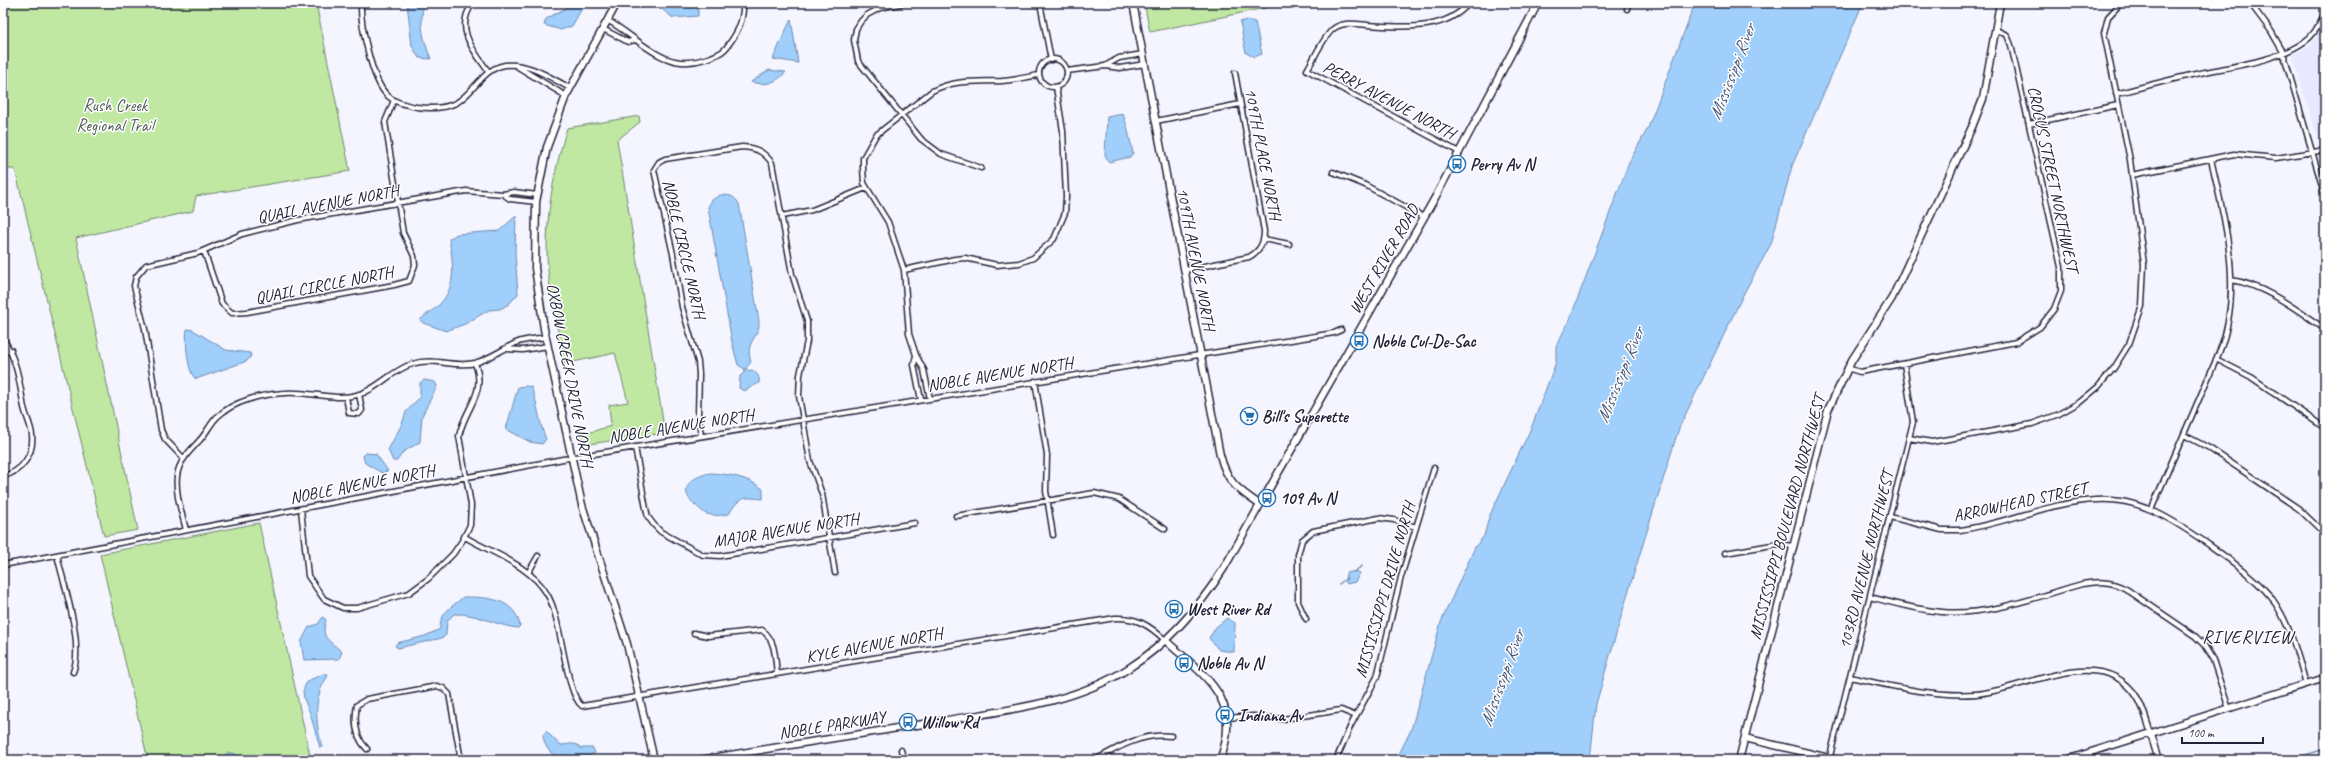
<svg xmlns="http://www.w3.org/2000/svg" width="2328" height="763" viewBox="0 0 2328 763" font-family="Caveat,sans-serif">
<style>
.built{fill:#e6e9ff}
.green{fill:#c0e8a3;stroke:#71856f}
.water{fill:#a0cffc;stroke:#6e8aaf}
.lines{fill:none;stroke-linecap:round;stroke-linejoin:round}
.stream{stroke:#6e8aaf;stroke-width:1.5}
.street-casing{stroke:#22223b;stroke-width:7}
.secondary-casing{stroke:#22223b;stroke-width:9}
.street{stroke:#fff;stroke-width:4}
.secondary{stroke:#fff;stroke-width:6}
.labels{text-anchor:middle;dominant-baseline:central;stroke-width:3;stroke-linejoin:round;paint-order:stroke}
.street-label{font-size:17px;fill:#22223b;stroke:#fff}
.park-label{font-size:17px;fill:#515d5a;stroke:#fff}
.poi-label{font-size:17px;font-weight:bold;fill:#22223b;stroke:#fff;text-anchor:start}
.water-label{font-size:18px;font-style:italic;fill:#485675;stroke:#fff}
.neighbourhood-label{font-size:18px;letter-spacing:1px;fill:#22223b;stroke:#fff}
</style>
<rect width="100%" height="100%" fill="#f4f5ff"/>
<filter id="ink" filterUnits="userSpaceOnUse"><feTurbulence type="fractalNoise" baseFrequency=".025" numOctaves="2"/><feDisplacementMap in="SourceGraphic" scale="8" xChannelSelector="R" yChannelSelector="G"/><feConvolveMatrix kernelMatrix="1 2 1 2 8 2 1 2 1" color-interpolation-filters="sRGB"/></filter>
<g filter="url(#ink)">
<!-- built -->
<path class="built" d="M 2325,25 L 2325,141 L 2319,142 L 2292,54 L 2310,46 Z"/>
<!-- green -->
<path class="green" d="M 3,3 L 316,3 L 350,171 L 196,196 L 193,211 L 76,238 L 138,530 L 104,536 L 15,169 L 3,169 Z
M 1144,3 L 1289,3 L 1150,32 Z
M 639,116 L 640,122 L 617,140 L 665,433 L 582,445 L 580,435 L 611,426 L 609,405 L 628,402 L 615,353 L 564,364 C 559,333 551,301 548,270 C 544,222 553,174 567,128 Z
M 259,523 L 311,760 L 156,760 L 147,756 L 100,554 Z"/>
<!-- water -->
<path class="water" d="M 407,3 L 424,3 C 419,24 423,39 431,59 L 419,58 L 412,46 Z
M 575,3 L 585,3 L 572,26 L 561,30 L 544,25 L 546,19 Z
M 659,3 L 698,3 L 698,16 L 673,18 L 658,6 Z
M 1695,3 L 1863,3 L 1792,166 L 1771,244 L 1744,293 L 1679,428 L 1630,586 L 1596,704 L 1590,760 L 1396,760 L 1411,730 L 1441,622 L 1475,547 L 1484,536 L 1489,517 L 1532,426 L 1556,362 L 1556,346 L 1570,319 L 1629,162 L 1648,128 Z
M 791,19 L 798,63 L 773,59 Z
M 1247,20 L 1255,22 L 1262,54 L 1254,57 L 1246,53 L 1240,22 Z
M 769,70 L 786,72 C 776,83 766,86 751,82 Z
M 1123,114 L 1127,126 L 1133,153 L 1130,157 L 1109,162 L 1105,155 L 1107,117 Z
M 720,195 C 729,195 734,195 739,204 L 759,321 C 760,339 744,340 751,362 L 746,368 L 749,371 L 752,370 C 758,374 760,377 759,383 L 744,391 L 739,388 L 740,376 L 744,373 L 745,369 L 738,365 L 732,342 L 708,207 L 712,200 Z
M 516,216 L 515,253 L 518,294 L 509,304 L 500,309 L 489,310 L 465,324 L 446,331 L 423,323 L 420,320 C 426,314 434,310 440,304 C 457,286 453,262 449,239 L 457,234 L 499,231 Z
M 187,329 L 193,330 L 226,350 L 250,353 L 251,356 L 247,361 L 196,379 C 187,373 185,339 187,329 Z
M 424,380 L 435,382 L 437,386 L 422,416 L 420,442 L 403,452 L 397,461 L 393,461 L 388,450 L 402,424 L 406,412 L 420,397 L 420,383 Z
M 526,386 L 531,387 C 539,405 538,421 546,439 L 542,444 L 530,442 L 506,429 L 518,387 Z
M 366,453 L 376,454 L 388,471 L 382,473 L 365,463 L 363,456 Z
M 710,473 C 729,474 747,477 763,489 L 763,499 C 743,497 740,496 729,514 C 722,515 712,517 705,513 C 701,511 698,507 695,505 C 676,488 692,477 710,473 Z
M 1356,571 L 1360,573 L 1355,582 L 1347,584 L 1345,581 L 1346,573 Z
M 463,597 C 487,597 515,598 520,626 L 518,628 C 496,626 478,613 454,614 L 447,621 L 446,635 L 442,638 L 398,648 L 395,646 L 397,643 L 425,636 L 440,629 C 440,612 451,608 463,597 Z
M 323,617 L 326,620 C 320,640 330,640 342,652 L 339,659 L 304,660 L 301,642 L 309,627 L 318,624 Z
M 1227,618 L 1235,623 L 1234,652 L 1219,650 L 1209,638 L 1216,627 Z
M 326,673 L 328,676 C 312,698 316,723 322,747 L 320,748 L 310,713 L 304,699 L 303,691 L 307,681 Z
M 546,731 L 560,745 C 569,745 574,741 581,748 L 593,748 L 595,753 C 573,763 546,763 543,735 Z
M 227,753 L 234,753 L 241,760 L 221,760 Z"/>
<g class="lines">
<!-- stream -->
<path class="stream" d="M 1354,572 L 1362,566
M 1339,584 L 1347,578
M 2289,760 L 2325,749"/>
<defs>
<path id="street" d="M 361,3 C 360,24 372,81 387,95 C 395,103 407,105 417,107 C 431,109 443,109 456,103 C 475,92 482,69 505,65 C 528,62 551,78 570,88
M 473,3 C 454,28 473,50 488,71
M 904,3 L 880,8 L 867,15 L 861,21 L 856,29 L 854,40 L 858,61 L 921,139 L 941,154 L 981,168
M 1040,3 L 1051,60
M 2250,3 L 2271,31 L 2283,52 L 2325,196
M 1627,9 L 1628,3
M 607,20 C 640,38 663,73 705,59 C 712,57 721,54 726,48 C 737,34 744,21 743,3
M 603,29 L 628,42 L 635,40
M1039 73a14 14 0 1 1 28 0a14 14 0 1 1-28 0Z
M 1105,66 L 1120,68 L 1145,64
M 518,67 L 566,96
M 1067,71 L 1105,66 L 1119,58 L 1143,54
M 2116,94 C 2146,86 2175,78 2205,72 C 2235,66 2279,60 2304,42 C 2315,35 2319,24 2325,13
M 1156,121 L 1240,104
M 2029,124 L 2118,105
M 1459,152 L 1307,70 C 1315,57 1322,39 1333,29 C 1343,21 1357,24 1368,25 C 1402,27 1445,32 1469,3
M 1333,172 L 1365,185 L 1424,217
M 2132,175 L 2234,154 L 2276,158 L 2325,150
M 503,194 L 510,199 L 536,202
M 782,216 L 812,210 L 866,188
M 1264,239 L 1289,244
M 204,251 L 222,304 L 232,313 L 247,312 L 394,285 L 409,281 L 415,265 L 414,256 L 403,233 L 385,122 L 394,100
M 904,270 L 955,259 L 965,258 L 997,265 L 1019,263 L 1033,258 L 1054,239 L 1065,213 L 1066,196 L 1063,131 L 1056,87
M 1185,270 L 1249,257 C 1260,251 1264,243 1264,231 L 1235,73
M 2231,280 C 2265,285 2297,310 2325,329
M 3,338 C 16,359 19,378 23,402 C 24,413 31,424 32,435 C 34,454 22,472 3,476
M 507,349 L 523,350 L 548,346
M 3,353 L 11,350
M 916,355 L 914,365 L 921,400
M 2216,359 L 2251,377 L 2325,428
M 1847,368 L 1860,372 L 2016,342 L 2040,327 L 2054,309 L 2061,291 L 2061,267 L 2011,45 L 2007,35 L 1996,30
M 1035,381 L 1047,455 L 1046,491 L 1053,535
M 346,397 L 349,413 L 359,414 L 362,410 L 359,394
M 930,399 L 924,370 L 916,355 L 909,334 L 904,270 L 888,222 L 864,183 L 863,168 L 863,158 L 876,135 L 932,91 C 955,79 977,82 1002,81 C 1015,80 1027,77 1039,75
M 2184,435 L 2209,448 L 2299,509 L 2325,534
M 701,436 L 698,415 L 699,374 L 698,362 L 682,307 L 673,254 L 654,170 L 659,162 L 665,159 L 742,147 C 757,148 764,152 772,163 L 792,274 L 807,321 L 807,341 L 800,375 L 799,396 L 810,461 L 822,494 L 835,573
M 1909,438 L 1932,442 L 2032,424 L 2057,415 L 2080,402 L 2098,387 L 2114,368 L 2129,344 L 2142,306 L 2144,264 L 2130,160 L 2104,33 L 2108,17 L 2121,3
M 635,447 L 646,509 L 648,517 L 654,525 L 661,532 L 703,555 L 720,556 L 915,523
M 184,459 L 165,439 L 161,430 L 145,329 L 134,286 L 136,277 L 146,265 L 198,253 L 242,234 L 298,220 L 466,191 L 503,194 L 514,192 L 537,195
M 301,509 L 308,576 L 324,599 L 343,608 L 357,608 L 409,593 L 428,579 L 453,554 L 462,541 L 470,525 L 471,505 L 459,436 C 465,407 487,394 475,363
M 2151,510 L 2219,353 C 2244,290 2225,222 2211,159
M 956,516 L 1094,493 L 1119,499 L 1165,529
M 1890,517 L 1942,530 L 1960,530 C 2006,524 2049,502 2096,500 C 2112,499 2131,502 2146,508 C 2176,519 2255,574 2273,600 C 2290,624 2298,656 2306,684
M 186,530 C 182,513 175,494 177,476 C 179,461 189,452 199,441 C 206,434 210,424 217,417 C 234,401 262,394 285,393 C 309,391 333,401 357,395 C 377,390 392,370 412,364 C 434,357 454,368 475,363 C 489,359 503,349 516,343 C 525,339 536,339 546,337
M 465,537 C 492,553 530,565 547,594 C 562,617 565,694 582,706 L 1115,618 C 1136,617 1149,625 1165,640
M 1725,553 L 1778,544 L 1793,546
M 57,555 C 64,586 84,643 73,672
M 3,565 L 563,459 L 1334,333 L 1341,330
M 528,573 L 538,556
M 1870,597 C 1893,603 1917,610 1942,612 C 1989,616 2036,597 2082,584 C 2098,581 2111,581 2126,589 L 2195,636 L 2204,645 L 2213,660 L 2229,709
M 1306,619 L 1298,602 L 1298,555 L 1302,540 L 1313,531 L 1379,518 L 1394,520 L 1416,527
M 694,633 L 708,636 L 762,630 C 776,640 775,658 777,674
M 1850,677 C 1892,686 1932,697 1976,694 C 2025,690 2102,642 2137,697 C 2144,708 2147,722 2151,734
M 1226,718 L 1253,716 L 1283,719 L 1341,710 L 1356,716
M 367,749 C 355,737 354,721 357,705 L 367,699 L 437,686 L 443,688 L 449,694 L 461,760
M 901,750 L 904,760
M 1095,760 C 1120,746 1143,733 1171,736
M 1336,760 L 1351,725 L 1377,677 L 1401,577 L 1434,468
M 1829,760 L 1913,422 L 1904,364"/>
<path id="secondary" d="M 617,3 L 566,96 L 547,147 L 536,202 L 535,268 L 544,329 L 582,505 L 627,644 L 654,760
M 1133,3 L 1220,455 C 1227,482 1237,489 1259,504
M 1165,640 C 1204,676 1244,698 1220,760
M 2151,734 L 2159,760
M 1745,738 L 1837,760
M 701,760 C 781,746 862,734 942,721 C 1005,710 1074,704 1129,668 C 1167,644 1200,606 1224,568 L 1436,196 L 1538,3
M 1739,760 L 1828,410 L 1852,360 L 1892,298 L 1972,127 L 1983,99 L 2000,3
M 2066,760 L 2325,678"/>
</defs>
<!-- street casing -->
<use href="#street" class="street-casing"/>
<!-- secondary casing -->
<use href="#secondary" class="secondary-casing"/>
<!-- street -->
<use href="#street" class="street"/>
<!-- secondary -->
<use href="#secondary" class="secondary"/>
</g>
</g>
<!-- icons -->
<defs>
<symbol id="bus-ring" viewBox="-11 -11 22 22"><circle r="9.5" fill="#fff" stroke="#1f6fb2" stroke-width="1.5"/><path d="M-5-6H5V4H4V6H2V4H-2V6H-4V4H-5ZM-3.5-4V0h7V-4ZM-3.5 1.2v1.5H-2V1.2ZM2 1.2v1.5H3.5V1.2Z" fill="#1f6fb2"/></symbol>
<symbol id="supermarket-ring" viewBox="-11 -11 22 22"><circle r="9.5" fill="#fff" stroke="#1f6fb2" stroke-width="1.5"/><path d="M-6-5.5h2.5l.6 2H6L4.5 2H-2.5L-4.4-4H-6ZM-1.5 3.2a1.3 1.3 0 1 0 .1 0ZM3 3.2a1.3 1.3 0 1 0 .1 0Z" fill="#1f6fb2"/></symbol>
</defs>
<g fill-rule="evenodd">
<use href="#bus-ring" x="1447" y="154" width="20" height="20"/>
<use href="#bus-ring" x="1349" y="331" width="20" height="20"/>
<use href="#supermarket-ring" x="1239" y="406" width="20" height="20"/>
<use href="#bus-ring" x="1257" y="488" width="20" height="20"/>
<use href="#bus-ring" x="1164" y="599" width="20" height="20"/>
<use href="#bus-ring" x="1174" y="653" width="20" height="20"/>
<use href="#bus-ring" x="1215" y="705" width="20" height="20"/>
<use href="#bus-ring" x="898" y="712" width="20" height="20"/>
</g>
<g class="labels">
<!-- street labels -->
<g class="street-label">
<text transform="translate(1389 100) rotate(28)">PERRY AVENUE NORTH</text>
<text transform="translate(1263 154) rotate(79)">109TH PLACE NORTH</text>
<text transform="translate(2053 179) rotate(78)">CROCUS STREET NORTHWEST</text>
<text transform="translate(328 204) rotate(-11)">QUAIL AVENUE NORTH</text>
<text transform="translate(684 249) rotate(77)">NOBLE CIRCLE NORTH</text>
<text transform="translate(1196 259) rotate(79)">109TH AVENUE NORTH</text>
<text transform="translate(1384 259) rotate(-60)">WEST RIVER ROAD</text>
<text transform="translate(324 285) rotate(-11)">QUAIL CIRCLE NORTH</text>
<text transform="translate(1000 374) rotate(-9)">NOBLE AVENUE NORTH</text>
<text transform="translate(570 375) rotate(79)">OXBOW CREEK DRIVE NORTH</text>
<text transform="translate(681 426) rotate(-9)">NOBLE AVENUE NORTH</text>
<text transform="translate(362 484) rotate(-11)">NOBLE AVENUE NORTH</text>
<text transform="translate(2020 502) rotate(-12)">ARROWHEAD STREET</text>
<text transform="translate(1787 517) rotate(-75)">MISSISSIPPI BOULEVARD NORTHWEST</text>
<text transform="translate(786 530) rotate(-9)">MAJOR AVENUE NORTH</text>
<text transform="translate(1866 560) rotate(-76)">103RD AVENUE NORTHWEST</text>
<text transform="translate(1385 590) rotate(-74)">MISSISSIPPI DRIVE NORTH</text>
<text transform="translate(874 645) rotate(-10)">KYLE AVENUE NORTH</text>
<text transform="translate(832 725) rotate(-9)">NOBLE PARKWAY</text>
</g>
<!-- park labels -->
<g class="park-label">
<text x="115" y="105">Rush Creek<tspan x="115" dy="20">Regional Trail</tspan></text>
</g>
<!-- poi labels -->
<g class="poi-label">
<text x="1470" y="164">Perry Av N</text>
<text x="1372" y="341">Noble Cul-De-Sac</text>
<text x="1262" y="416">Bill's Superette</text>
<text x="1280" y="498">109 Av N</text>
<text x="1187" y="609">West River Rd</text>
<text x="1197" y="663">Noble Av N</text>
<text x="1238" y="715">Indiana Av</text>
<text x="921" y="722">Willow Rd</text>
</g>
<!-- water labels -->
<g class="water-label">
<text transform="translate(1732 72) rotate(-69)">Mississippi River</text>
<text transform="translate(1620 375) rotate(-68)">Mississippi River</text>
<text transform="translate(1502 678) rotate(-70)">Mississippi River</text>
</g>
<!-- neighbourhood labels -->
<g class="neighbourhood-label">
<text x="2248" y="637">RIVERVIEW</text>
</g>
</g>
<!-- margin -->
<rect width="2328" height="763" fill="none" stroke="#fff" stroke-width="16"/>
<rect x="8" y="8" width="2312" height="747" fill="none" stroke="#22223b" stroke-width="1.5" filter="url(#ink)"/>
<!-- scale -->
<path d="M2182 737v6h81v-6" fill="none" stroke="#22223b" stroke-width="2"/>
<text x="2188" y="737" font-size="12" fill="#22223b" stroke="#ffffff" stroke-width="3" paint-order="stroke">100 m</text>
</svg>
